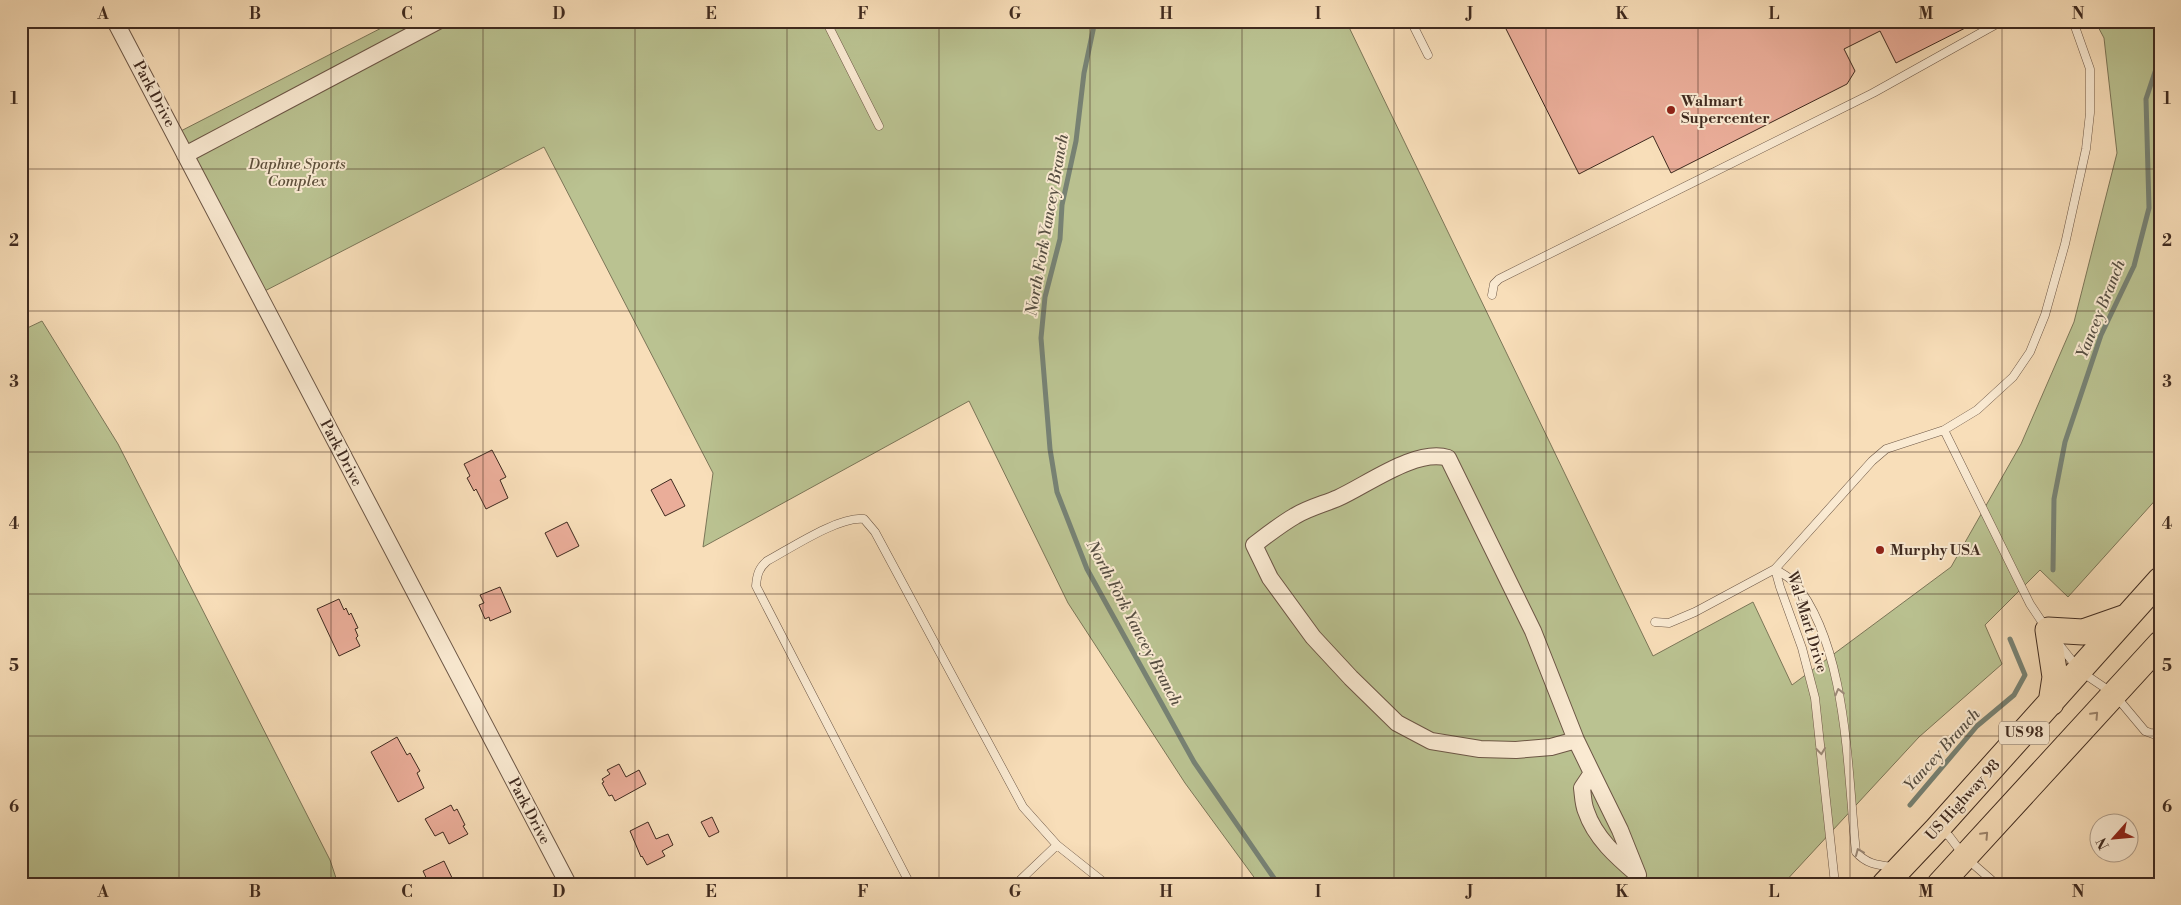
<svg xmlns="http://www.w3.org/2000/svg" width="2181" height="905" viewBox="0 0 2181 905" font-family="'Libre Bodoni',serif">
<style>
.green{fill:#bac291;stroke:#7c7658}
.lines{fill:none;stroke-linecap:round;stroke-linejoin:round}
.stream{stroke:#778274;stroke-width:5}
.building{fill:#eaad99;stroke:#3f2a1f}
.service-casing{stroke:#6d5746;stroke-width:9}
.minor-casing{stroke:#6d5746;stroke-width:18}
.primary-casing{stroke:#3f2a1f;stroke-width:27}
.service{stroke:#faead2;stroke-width:8}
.minor{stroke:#faead2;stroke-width:16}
.primary{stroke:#f8deb9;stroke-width:25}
.oneway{stroke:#9c8a78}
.oneway2{stroke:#9c846c}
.grid{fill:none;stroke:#3f2a1f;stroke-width:1;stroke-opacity:0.55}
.poi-dot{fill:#8f2418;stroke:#faead2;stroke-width:2}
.labels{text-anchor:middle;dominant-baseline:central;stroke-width:4;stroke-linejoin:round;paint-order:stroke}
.shield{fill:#faead2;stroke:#776455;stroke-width:1}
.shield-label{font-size:14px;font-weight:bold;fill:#3f2a1f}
.street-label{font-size:15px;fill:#3f2a1f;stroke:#faead2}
.poi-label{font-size:15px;font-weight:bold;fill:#3f2a1f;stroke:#faead2;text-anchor:start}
.park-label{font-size:15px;font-style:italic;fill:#5e503c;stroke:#faead2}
.water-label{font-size:16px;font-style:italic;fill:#564e42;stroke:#faead2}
.neatline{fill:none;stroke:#3f2a1f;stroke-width:2}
.grid-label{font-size:16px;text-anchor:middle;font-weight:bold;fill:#3f2a1f}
</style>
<rect width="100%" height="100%" fill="#f8deb9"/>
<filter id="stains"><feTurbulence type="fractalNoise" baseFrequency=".004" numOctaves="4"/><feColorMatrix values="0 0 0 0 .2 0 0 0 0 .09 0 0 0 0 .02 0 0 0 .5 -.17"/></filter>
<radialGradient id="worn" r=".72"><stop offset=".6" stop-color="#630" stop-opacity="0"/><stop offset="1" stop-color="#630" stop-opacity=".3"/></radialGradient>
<!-- green -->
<path class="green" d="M 395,21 L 1346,21 L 1653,656 L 1753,602 L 1792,685 L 1951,567 L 2021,444 L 2074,322 L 2117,153 L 2104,38 L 2095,21 L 2160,21 L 2160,495 L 2068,597 L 2040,570 L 1985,625 L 2002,664 L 1919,737 L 1783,884 L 1259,884 L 1185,783 L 1068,603 L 969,401 L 703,547 L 713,473 L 544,147 L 257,295 L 175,134 Z
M 42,321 L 118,444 L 330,860 L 338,884 L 21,884 L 21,331 Z"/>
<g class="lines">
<!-- stream -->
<path class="stream" d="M 1095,21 L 1084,73 L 1076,141 L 1062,205 L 1060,239 L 1045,297 L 1041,338 L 1050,449 L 1057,492 L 1087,569 L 1194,762 L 1278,884
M 2053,570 L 2054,499 L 2065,442 L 2101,335 L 2134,266 L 2149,208 L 2146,99 L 2160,57
M 1910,805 L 1977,726 L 2014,695 L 2025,675 L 2010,639"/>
</g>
<!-- building -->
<path class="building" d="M 1502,21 L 1979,21 L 1896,63 L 1880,31 L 1844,49 L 1855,71 L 1847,84 L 1671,173 L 1653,136 L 1579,174 Z
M 492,450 L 506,477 L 500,480 L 508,498 L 486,509 L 476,489 L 474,491 L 467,478 L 470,476 L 464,464 Z
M 671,479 L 685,506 L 665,516 L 651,490 Z
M 567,522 L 579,546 L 557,557 L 545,533 Z
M 500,587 L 511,612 L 490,621 L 489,617 L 485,619 L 479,605 L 484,603 L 480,595 Z
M 339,599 L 344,610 L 346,608 L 349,615 L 351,613 L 358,628 L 355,629 L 358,636 L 356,638 L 360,646 L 339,656 L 317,609 Z
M 397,737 L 407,755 L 410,753 L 420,771 L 417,773 L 424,788 L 398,802 L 371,752 Z
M 619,764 L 626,777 L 639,770 L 646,784 L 615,801 L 612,795 L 609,796 L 602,783 L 604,782 L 602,779 L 610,774 L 607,770 Z
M 451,805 L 454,811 L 457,809 L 465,825 L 463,826 L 468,834 L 449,844 L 443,832 L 435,836 L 425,819 Z
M 712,817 L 719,832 L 709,837 L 701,822 Z
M 648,822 L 656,839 L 668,834 L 673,845 L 662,851 L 665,856 L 647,865 L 642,856 L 641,857 L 630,831 Z
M 444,861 L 455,884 L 429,884 L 423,871 Z"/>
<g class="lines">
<defs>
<path id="service" d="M 826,21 L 879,126
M 1411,21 L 1428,55
M 1492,295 L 1494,284 L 1499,279 L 1873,93 L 2002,21
M 1775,569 C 1781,573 1789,577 1794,582 C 1848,646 1847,771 1856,852 C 1866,864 1878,865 1893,867
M 1775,569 L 1780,587 L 1802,648 L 1815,698 L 1835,884
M 1655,622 L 1669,623 L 1695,612 L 1775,569 L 1872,461 L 1886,449 L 1944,430
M 2046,628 L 2030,604 L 1944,430 L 1977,410 L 2013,377 L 2030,352 L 2045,315 L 2065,244 L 2086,149 L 2090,113 L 2090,69 L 2073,21
M 2058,643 L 2080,671 L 2114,694 L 2145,731 L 2153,734 L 2160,729
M 1940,831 L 1949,836 L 1965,857 L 1996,884
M 910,884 L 756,586 C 757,574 759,568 767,561 C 791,548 839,516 864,519 L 875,532 L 1023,807 L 1057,845 L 1106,884
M 1016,884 L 1057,845"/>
<path id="minor" d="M 115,21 L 568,884
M 185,155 L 438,21
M 1576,740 L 1551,747 L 1516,750 L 1480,749 L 1431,741 L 1397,723 L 1351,678 L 1313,637 L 1270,578 L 1254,545 C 1267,535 1281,524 1295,516 C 1308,508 1324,504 1338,498 C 1367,485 1416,448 1448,458 L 1533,631 L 1576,740 L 1592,773
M 1592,773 L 1620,830 L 1638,875 C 1617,857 1595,838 1586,811 C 1583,804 1583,795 1582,788 Z"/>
<path id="primary" d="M 2051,703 L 2055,677 L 2048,630 L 2083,632 L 2126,617
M 1885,884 L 1937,829 L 2160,580
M 1940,884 L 2160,644"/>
</defs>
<!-- service casing -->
<use href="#service" class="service-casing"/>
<!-- minor casing -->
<use href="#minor" class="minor-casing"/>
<!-- primary casing -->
<use href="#primary" class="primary-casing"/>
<!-- service -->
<use href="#service" class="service"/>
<!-- minor -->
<use href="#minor" class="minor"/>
<!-- primary -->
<use href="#primary" class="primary"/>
</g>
<!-- one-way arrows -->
<defs><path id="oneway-chevron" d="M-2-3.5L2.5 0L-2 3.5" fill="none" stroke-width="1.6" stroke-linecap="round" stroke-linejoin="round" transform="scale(1.25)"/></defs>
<g class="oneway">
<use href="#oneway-chevron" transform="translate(1839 692) rotate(-104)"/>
<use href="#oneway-chevron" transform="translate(1821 751) rotate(84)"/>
<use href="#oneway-chevron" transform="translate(1859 852) rotate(-113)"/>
</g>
<g class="oneway2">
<use href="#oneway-chevron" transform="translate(2095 715) rotate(-47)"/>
<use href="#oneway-chevron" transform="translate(1985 835) rotate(-47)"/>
</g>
<!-- grid -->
<path class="grid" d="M 179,21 L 179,884M 331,21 L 331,884M 483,21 L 483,884M 635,21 L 635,884M 787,21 L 787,884M 939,21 L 939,884M 1090,21 L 1090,884M 1242,21 L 1242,884M 1394,21 L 1394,884M 1546,21 L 1546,884M 1698,21 L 1698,884M 1850,21 L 1850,884M 2002,21 L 2002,884M 21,169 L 2160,169M 21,311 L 2160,311M 21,452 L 2160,452M 21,594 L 2160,594M 21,736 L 2160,736"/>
<!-- markers -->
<g class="poi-dot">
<circle cx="1671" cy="110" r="5"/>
<circle cx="1880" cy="550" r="5"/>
</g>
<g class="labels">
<!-- shield labels -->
<rect class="shield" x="1999" y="721.5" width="50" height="23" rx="4"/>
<g class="shield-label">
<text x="2024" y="733">US 98</text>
</g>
<!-- street labels -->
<g class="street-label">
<text transform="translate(154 94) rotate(62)">Park Drive</text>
<text transform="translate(341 453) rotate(62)">Park Drive</text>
<text transform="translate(1807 622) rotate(73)">Wal-Mart Drive</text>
<text transform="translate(1963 800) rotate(-48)">US Highway 98</text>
<text transform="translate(529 811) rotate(62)">Park Drive</text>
</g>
<!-- poi labels -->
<g class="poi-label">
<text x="1681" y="101">Walmart<tspan x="1681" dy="17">Supercenter</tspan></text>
<text x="1890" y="550">Murphy USA</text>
</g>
<!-- park labels -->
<g class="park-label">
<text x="297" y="164">Daphne Sports<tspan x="297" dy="17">Complex</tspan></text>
</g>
<!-- water labels -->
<g class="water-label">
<text transform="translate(1047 225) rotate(-80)">North Fork Yancey Branch</text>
<text transform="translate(2101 309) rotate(-68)">Yancey Branch</text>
<text transform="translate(1134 623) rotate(62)">North Fork Yancey Branch</text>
<text transform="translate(1942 750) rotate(-48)">Yancey Branch</text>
</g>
</g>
<!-- margin -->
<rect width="2181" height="905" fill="none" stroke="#f8deb9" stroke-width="55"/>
<!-- north arrow -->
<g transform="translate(2114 838) rotate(243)"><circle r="24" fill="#faead2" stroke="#af9d8a"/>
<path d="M0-4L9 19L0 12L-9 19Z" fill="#8f2418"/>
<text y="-8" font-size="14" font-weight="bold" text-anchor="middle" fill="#3f2a1f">N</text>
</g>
<rect x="28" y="28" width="2126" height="850" class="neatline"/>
<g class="grid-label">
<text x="103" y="19">A</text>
<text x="255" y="19">B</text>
<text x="407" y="19">C</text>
<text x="559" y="19">D</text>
<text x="711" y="19">E</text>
<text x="863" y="19">F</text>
<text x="1015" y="19">G</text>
<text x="1166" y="19">H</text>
<text x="1318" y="19">I</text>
<text x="1470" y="19">J</text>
<text x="1622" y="19">K</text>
<text x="1774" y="19">L</text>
<text x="1926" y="19">M</text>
<text x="2078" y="19">N</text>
<text x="14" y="104">1</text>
<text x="2167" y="104">1</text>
<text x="14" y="246">2</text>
<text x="2167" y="246">2</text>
<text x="14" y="387">3</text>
<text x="2167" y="387">3</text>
<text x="14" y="529">4</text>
<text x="2167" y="529">4</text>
<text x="14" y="671">5</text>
<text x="2167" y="671">5</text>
<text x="14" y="812">6</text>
<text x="2167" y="812">6</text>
<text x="103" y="897">A</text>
<text x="255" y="897">B</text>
<text x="407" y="897">C</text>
<text x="559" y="897">D</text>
<text x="711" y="897">E</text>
<text x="863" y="897">F</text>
<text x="1015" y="897">G</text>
<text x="1166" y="897">H</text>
<text x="1318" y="897">I</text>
<text x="1470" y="897">J</text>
<text x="1622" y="897">K</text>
<text x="1774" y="897">L</text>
<text x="1926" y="897">M</text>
<text x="2078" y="897">N</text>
</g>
<rect width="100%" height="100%" filter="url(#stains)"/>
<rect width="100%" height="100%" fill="url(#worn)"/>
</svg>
